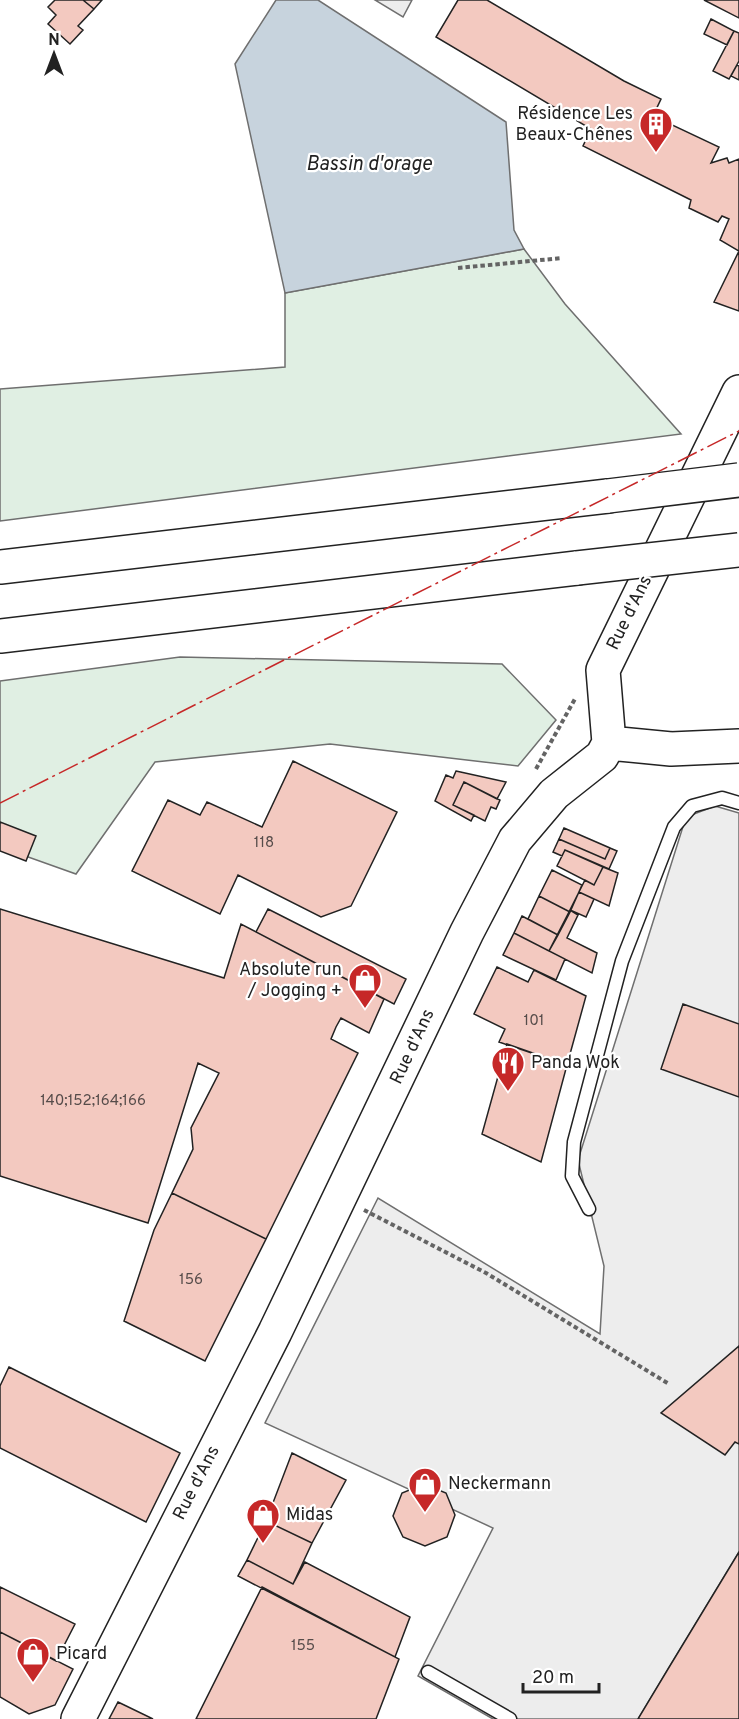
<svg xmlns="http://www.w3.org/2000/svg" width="739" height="1719" viewBox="0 0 739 1719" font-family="Overpass,sans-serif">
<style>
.green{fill:#e0efe3;stroke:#6f6f6f;stroke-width:1.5}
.parking{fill:#ededed;stroke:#6f6f6f;stroke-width:1.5}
.water{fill:#c7d3dd;stroke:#6f6f6f;stroke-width:1.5}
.building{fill:#f3c9c0;stroke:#222;stroke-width:1.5}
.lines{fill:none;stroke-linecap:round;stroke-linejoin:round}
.lane-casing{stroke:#222;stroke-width:15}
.secondary-casing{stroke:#222;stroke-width:36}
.highway-casing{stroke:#222;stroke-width:36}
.path{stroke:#646464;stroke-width:4;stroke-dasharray:4.5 3;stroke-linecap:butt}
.lane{stroke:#fff;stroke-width:12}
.secondary{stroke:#fff;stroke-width:33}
.highway{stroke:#fff;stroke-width:33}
.highway-bridge-casing{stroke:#222;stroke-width:36;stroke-linecap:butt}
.highway-bridge{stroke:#fff;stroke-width:33}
.power{stroke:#c62828;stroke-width:1.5;stroke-dasharray:21 4.5 3 4.5;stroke-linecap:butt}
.labels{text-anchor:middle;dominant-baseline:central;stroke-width:4.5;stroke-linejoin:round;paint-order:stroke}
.number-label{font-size:15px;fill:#564c4a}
.poi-label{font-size:18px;fill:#222;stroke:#fff;text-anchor:start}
.street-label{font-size:18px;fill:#222;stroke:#fff}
.water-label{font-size:20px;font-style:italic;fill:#222;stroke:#fff}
</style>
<rect width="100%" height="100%" fill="#fff"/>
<!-- green -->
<path class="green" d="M 524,249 L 565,304 L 681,434 L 0,521 L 0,389 L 285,367 L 285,293 Z
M 180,657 L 502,664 L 556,720 L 518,766 L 330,744 L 155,762 L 76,874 L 0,847 L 0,681 Z"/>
<!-- parking -->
<path class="parking" d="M 375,0 L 412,0 L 403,17 Z
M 715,806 L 739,813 L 739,1552 L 638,1719 L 493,1719 L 418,1676 L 493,1528 L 265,1423 L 378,1198 L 600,1334 L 604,1266 L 578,1160 L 686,817 Z"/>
<!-- water -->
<path class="water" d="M 276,0 L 318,0 L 506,122 L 514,230 L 524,249 L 285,293 L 235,64 Z"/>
<!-- building -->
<path class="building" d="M 55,0 L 83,0 L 94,9 L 78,26 L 83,30 L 70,44 L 48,24 L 56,15 L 48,7 Z
M 83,0 L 102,0 L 94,9 Z
M 458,0 L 487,0 L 624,81 L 661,99 L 653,116 L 719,147 L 711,163 L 727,158 L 729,163 L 739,159 L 739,311 L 714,302 L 739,251 L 720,240 L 729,219 L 722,216 L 718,222 L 689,208 L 691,200 L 583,146 L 591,129 L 436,37 Z
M 704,0 L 739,0 L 739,18 Z
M 711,19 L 734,31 L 727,45 L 704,34 Z
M 734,31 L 739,33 L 739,61 L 729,79 L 713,71 Z
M 737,65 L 739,66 L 739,80 L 731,76 Z
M 293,761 L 397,812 L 351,906 L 321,917 L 238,875 L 220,914 L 132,871 L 168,800 L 200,815 L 207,802 L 262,827 Z
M 456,771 L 506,782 L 497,799 L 464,782 L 453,805 L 474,815 L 471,821 L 435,801 L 446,775 L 453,778 Z
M 464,782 L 500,800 L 496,809 L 491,807 L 485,821 L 453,805 Z
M 0,822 L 36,836 L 26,861 L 0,851 Z
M 564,828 L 610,848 L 605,859 L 559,839 Z
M 559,839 L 605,859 L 610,848 L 617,851 L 609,869 L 565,850 L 562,856 L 553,852 Z
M 565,850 L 603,867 L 594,885 L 557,866 Z
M 603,867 L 618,873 L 609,906 L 579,892 L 585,880 L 594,885 Z
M 552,870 L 582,885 L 570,912 L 539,896 Z
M 579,892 L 594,899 L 586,917 L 570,910 Z
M 539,896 L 570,912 L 558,935 L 528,919 Z
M 0,909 L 224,978 L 241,924 L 384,999 L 369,1033 L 341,1018 L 336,1027 L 331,1039 L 358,1053 L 266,1239 L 172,1193 L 193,1149 L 191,1128 L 219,1073 L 198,1063 L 148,1223 L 0,1176 Z
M 268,909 L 406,979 L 394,1004 L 256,932 Z
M 570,910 L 578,915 L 567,938 L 597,953 L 592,973 L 549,951 Z
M 522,916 L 558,935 L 549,951 L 514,933 Z
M 514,933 L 565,959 L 556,980 L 503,955 Z
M 497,967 L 528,982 L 534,970 L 586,996 L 567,1065 L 499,1042 L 505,1029 L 474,1014 Z
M 683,1004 L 739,1024 L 739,1097 L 661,1069 Z
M 507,1044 L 567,1065 L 541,1162 L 482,1134 Z
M 172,1193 L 266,1239 L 205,1361 L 124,1321 L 154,1230 Z
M 739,1346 L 739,1444 L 735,1442 L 725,1455 L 661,1413 Z
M 9,1367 L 180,1453 L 146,1522 L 0,1448 L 0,1386 Z
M 292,1453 L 346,1480 L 312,1543 L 266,1521 Z
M 424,1484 L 446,1493 L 455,1515 L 447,1537 L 425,1546 L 403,1537 L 393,1516 L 402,1493 Z
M 266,1521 L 312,1543 L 293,1584 L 247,1560 Z
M 739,1552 L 739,1719 L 638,1719 L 668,1669 Z
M 247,1560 L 293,1584 L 305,1562 L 410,1617 L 395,1657 L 238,1576 Z
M 0,1587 L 75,1624 L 56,1661 L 0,1632 Z
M 262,1587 L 399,1659 L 376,1719 L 196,1719 Z
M 0,1632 L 73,1669 L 55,1705 L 29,1714 L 0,1697 Z
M 118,1702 L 153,1719 L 109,1719 Z"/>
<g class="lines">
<defs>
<path id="lane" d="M 589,1209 L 572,1176 L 574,1142 L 622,961 L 674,827 L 692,806 L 722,798 L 739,803
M 428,1672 L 510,1719"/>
<path id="secondary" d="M 609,743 L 671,749 L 739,746
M 78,1719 L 275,1332 L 467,932 L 515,840 L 554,794 L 602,756 L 609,743 L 603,670 L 739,392"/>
<path id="highway" d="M 0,567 L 608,496
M 0,636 L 577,568"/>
</defs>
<!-- lane casing -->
<use href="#lane" class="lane-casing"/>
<!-- secondary casing -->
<use href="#secondary" class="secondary-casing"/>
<!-- highway casing -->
<use href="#highway" class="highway-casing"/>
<!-- path -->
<path class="path" d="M 458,268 L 562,258
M 536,769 L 576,697
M 364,1210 L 486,1273 L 669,1384"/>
<!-- lane -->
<use href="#lane" class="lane"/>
<!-- secondary -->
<use href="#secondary" class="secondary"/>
<!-- highway -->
<use href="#highway" class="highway"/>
<defs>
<path id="highway-bridge" d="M 608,496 L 739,480
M 577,568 L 739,550"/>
</defs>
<!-- highway-bridge casing -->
<use href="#highway-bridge" class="highway-bridge-casing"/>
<!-- highway-bridge -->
<use href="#highway-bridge" class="highway-bridge"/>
<!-- power -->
<path class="power" d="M 0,803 L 739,431"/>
</g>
<!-- icons -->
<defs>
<symbol id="building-pin" viewBox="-11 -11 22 30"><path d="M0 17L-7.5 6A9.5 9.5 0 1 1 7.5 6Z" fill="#c62828" stroke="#fff"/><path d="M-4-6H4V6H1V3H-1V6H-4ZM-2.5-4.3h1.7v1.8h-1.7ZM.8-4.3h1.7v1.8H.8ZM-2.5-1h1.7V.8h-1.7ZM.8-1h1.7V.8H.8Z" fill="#fff"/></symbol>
<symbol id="shop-pin" viewBox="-11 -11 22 30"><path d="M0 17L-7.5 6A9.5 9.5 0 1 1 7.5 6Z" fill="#c62828" stroke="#fff"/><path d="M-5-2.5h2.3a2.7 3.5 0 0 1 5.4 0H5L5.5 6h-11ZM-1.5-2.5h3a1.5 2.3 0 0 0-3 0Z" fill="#fff"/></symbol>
<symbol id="restaurant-pin" viewBox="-11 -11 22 30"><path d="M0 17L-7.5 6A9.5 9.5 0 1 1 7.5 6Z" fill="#c62828" stroke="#fff"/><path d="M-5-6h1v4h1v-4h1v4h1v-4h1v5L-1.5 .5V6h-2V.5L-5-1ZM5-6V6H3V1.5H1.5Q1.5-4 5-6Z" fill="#fff"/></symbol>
</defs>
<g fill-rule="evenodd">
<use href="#building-pin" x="637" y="105" width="38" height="52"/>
<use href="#shop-pin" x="346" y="961" width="38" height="52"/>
<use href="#restaurant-pin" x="489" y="1044" width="38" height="52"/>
<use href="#shop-pin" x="406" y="1465" width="38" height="52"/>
<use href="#shop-pin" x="244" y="1496" width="38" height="52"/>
<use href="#shop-pin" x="14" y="1635" width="38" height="52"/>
</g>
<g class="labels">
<!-- number labels -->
<g class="number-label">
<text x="264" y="843">118</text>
<text x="534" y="1021">101</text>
<text x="93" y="1101">140;152;164;166</text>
<text x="191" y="1280">156</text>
<text x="303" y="1646">155</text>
</g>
<!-- poi labels -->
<g class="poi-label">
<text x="633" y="114" text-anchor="end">Résidence Les<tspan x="633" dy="21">Beaux-Chênes</tspan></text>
<text x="342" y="970" text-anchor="end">Absolute run<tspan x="342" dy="21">/ Jogging +</tspan></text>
<text x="531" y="1063">Panda Wok</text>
<text x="448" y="1484">Neckermann</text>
<text x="286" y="1515">Midas</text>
<text x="56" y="1654">Picard</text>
</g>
<!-- street labels -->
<g class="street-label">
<text transform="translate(630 613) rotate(-64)">Rue d'Ans</text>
<text transform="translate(413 1047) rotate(-65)">Rue d'Ans</text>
<text transform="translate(197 1483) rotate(-63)">Rue d'Ans</text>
</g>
<!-- water labels -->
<g class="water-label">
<text x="369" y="165">Bassin d'orage</text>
</g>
</g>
<!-- north arrow -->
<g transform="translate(54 54)" stroke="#ffffff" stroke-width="4.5" paint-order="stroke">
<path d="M0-4.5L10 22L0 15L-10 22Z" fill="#222222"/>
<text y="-9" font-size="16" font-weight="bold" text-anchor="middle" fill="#222222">N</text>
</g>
<!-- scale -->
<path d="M523 1683v9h76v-9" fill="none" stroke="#222222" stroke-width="3"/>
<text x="532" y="1683" font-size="18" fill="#222222" stroke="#ffffff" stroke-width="4.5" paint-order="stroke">20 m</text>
</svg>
